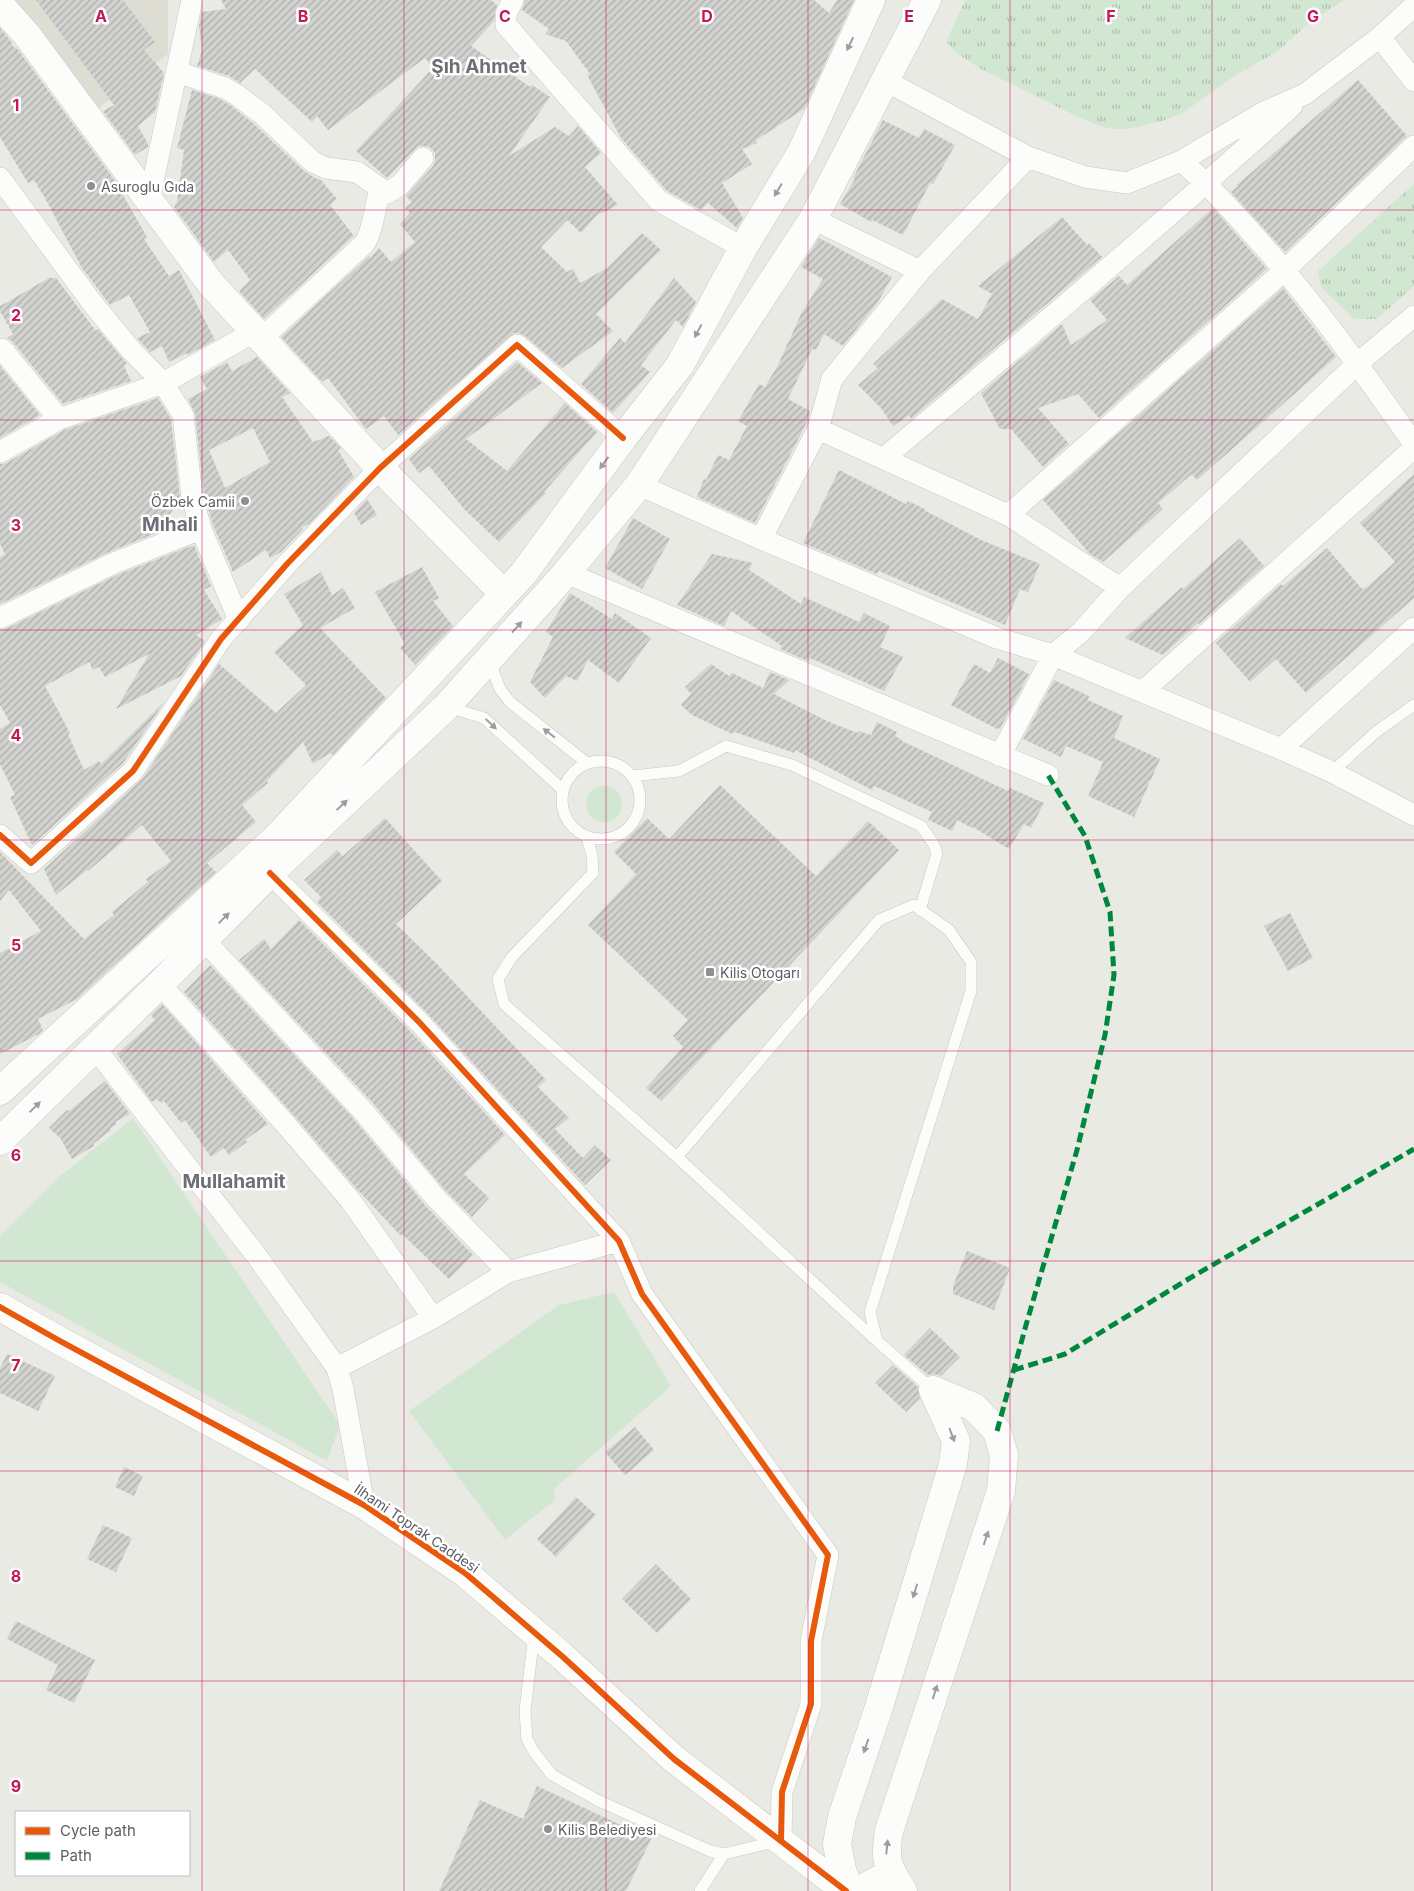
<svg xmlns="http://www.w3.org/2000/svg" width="1414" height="1891" viewBox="0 0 1414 1891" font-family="Inter,sans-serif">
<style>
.education{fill:#deddd4}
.green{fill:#d2e7d1}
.park{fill:url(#park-tufts)}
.building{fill:url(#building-hatch);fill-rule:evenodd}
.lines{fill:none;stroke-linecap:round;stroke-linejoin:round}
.service-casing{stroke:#c7c7c6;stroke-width:12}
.minor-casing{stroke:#c7c7c6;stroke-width:22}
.tertiary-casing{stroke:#c7c7c6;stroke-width:29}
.secondary-casing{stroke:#c7c8c7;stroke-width:29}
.service{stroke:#fcfcfb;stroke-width:11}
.minor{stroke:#fcfcfb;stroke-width:21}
.tertiary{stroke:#fcfcfb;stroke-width:28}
.secondary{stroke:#fcfcfb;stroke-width:28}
.quiet{stroke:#00873e;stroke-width:5;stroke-dasharray:10 5;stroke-linecap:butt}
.cycleway-casing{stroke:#fff;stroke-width:9}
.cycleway{stroke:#e8590c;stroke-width:6}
.oneway{fill:#9b9da0}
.grid{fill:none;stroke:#c2185b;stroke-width:1;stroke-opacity:0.55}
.poi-dot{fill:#8d8f90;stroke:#fff;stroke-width:2}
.labels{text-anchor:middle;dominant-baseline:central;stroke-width:5;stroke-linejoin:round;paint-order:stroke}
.poi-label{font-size:14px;fill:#5b5e63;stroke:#fff;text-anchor:start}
.street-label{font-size:14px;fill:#5b5e63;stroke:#fff}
.district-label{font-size:19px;font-weight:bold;fill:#6c7075;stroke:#fff}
.grid-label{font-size:16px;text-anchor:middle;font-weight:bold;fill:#c2185b;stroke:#fff;stroke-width:5;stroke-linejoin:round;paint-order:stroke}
</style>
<defs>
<pattern id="park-tufts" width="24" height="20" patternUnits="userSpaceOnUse" patternTransform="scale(1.25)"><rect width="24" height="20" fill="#d2e7d1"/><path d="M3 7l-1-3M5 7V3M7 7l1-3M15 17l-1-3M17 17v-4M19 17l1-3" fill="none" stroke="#adbead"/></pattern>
<pattern id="building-hatch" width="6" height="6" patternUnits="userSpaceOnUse" patternTransform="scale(1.25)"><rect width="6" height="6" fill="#d2d2cf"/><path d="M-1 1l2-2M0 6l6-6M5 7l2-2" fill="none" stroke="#adaeac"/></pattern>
</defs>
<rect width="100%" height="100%" fill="#eaeae5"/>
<!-- education -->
<path class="education" d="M 13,0 L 168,0 L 168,54 L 99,108 Z"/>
<!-- green -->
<path class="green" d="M586 804a18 18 0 1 1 36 0a18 18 0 1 1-36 0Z
M 133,1118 L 340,1425 L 327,1461 L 0,1282 L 0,1236 L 60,1176 Z
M 614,1292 L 671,1386 L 554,1489 L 556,1499 L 505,1540 L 409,1411 L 559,1305 Z"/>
<!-- park -->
<path class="park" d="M 965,0 L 1344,0 L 1308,24 L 1278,51 L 1236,75 L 1181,114 L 1159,122 L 1127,129 L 1115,129 L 1105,128 L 1078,117 L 979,68 L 958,54 L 946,42 Z
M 1414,184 L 1414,286 L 1377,319 L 1354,319 L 1321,287 L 1318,271 Z"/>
<!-- building -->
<path class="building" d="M 36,0 L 123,0 L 155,42 L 144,50 L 164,73 L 155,112 L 138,126 L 148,144 L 148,147 L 135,155 L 103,111 L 114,105 Z
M 221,0 L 491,0 L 497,5 L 494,21 L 471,46 L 530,87 L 532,85 L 550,97 L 509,156 L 555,127 L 569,136 L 578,126 L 601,153 L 585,167 L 618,205 L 597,215 L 581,233 L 567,220 L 541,247 L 567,272 L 573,269 L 580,283 L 607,268 L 642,233 L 661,250 L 596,314 L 613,331 L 562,368 L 525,336 L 519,333 L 514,333 L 398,435 L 384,416 L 366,429 L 328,378 L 322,382 L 281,337 L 369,256 L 370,258 L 379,248 L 391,262 L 415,242 L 400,224 L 410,213 L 405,208 L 412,202 L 406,196 L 433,166 L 435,160 L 435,153 L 431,148 L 426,146 L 418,146 L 387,178 L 356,151 L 433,68 L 425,58 L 328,130 L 317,116 L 312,122 L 255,69 L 240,83 L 229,76 L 197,66 L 202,50 L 199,25 L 202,12 L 226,9 Z
M 525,0 L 814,0 L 829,13 L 837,0 L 854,0 L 804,109 L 756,140 L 757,143 L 742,149 L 752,164 L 722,183 L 743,218 L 737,228 L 708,203 L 701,210 L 667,191 L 621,138 L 587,75 L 590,74 L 566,41 L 545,34 L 549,29 L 522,10 Z
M 0,28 L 10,40 L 14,48 L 16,47 L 113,178 L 147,237 L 144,239 L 169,276 L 179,270 L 215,340 L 188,355 L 187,353 L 169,362 L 162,346 L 150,352 L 137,338 L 150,332 L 129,295 L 110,305 L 82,268 L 45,198 L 34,180 L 28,183 L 0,137 Z
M 1358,80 L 1407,136 L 1285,252 L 1231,192 L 1238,186 L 1237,185 Z
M 192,90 L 220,99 L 230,105 L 253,123 L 304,171 L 317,179 L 320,179 L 337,199 L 330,205 L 354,236 L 264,319 L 239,291 L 250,280 L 228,250 L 214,262 L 174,207 L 177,202 L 184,150 L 177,148 Z
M 883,120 L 919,138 L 924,129 L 955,145 L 933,184 L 930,183 L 903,235 L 872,220 L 871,222 L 840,204 L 855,179 L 853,178 Z
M 1213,208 L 1267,269 L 1099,418 L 1078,394 L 1038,408 L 1069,444 L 1043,467 L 1011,429 L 1000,429 L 981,393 L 1062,324 L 1071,345 L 1107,320 L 1090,300 L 1119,276 L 1127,285 Z
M 1062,217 L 1087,245 L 1089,243 L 1102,257 L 911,419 L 909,415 L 893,426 L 881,408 L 858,385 L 878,368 L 873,364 L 942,299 L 978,319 L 992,294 L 978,286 Z
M 819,238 L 892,277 L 878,302 L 843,346 L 824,334 L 816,350 L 812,349 L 788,399 L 810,411 L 806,424 L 755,523 L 697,497 L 704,479 L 706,480 L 718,455 L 729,460 L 747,426 L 738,421 L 759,384 L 765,387 L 778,365 L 801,314 L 823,279 L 801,267 Z
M 49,278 L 56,278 L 96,331 L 98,329 L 127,364 L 124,366 L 131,381 L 63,404 L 12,341 L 7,338 L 13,334 L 0,311 L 0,306 Z
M 674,278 L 696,302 L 683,327 L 676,320 L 641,365 L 650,372 L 613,413 L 581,384 L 620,338 L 625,343 Z
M 1283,288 L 1336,357 L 1197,480 L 1192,474 L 1158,503 L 1163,509 L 1103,562 L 1090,554 L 1043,500 Z
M 257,357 L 290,393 L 282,397 L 313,442 L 329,436 L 341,448 L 338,450 L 354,477 L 309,524 L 302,527 L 303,529 L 281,552 L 270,558 L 266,550 L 233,572 L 213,525 L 204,495 L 195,414 L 188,399 L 207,389 L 200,377 L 227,362 L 232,371 ZM 253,428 L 270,462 L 225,488 L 209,450 Z
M 517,362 L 542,383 L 466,439 L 507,471 L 565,403 L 597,432 L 544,492 L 546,493 L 499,542 L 464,509 L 429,466 L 419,473 L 409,459 Z
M 0,366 L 40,415 L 0,438 Z
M 158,398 L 171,419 L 180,498 L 159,532 L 109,552 L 0,604 L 0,557 L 5,554 L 0,544 L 0,464 L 6,463 L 64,430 Z
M 839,470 L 906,504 L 908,501 L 925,509 L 924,510 L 981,540 L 1040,564 L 1028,592 L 1020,589 L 1005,625 L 879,571 L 877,574 L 803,543 Z
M 1414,474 L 1414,598 L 1306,693 L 1276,659 L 1250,682 L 1216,643 L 1281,584 L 1283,586 L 1327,548 L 1362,589 L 1367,587 L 1395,562 L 1360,523 Z
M 367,499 L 377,515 L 361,525 L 354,513 Z
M 633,518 L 670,539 L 642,589 L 605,568 Z
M 1240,538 L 1264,566 L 1199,624 L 1198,623 L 1163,655 L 1125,638 L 1182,587 L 1183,589 Z
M 194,545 L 211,586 L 204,590 L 222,619 L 196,635 L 205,641 L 181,676 L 116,709 L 149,654 L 105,677 L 99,667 L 93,670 L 89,662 L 45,686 L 70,733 L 68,734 L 84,770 L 99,761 L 101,764 L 165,701 L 123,763 L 32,845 L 10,797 L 15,795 L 0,764 L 0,729 L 10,723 L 0,705 L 0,630 L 5,629 L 119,574 Z
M 712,554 L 753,563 L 749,570 L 801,604 L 804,597 L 859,622 L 864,613 L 890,626 L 880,647 L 903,657 L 884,691 L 810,658 L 808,661 L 780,649 L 782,646 L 731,611 L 724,626 L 677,605 Z
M 422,567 L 439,598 L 433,601 L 453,626 L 415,665 L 400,648 L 405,644 L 375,592 Z
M 321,572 L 332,595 L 343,588 L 355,608 L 320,628 L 386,698 L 333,755 L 330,753 L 313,764 L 303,742 L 267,781 L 268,783 L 242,805 L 256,822 L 207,863 L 216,872 L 77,999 L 38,1019 L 43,1030 L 39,1034 L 0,1054 L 0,953 L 41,931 L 9,890 L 0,901 L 0,852 L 84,939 L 114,915 L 112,912 L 148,882 L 146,879 L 171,861 L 142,825 L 88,871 L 87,870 L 56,895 L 44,869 L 143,778 L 219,664 L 276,713 L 306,685 L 274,652 L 303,625 L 284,594 Z
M 570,593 L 612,619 L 615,613 L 651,638 L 619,683 L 588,660 L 577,681 L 566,676 L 545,698 L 530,682 L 553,637 L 546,632 Z
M 998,658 L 1029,674 L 1000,729 L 998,728 L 997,729 L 951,705 L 974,664 L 990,673 Z
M 711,664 L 729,676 L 732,673 L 763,688 L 770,672 L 789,680 L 774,694 L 829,722 L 858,733 L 859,731 L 871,735 L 877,722 L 897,732 L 895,736 L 902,740 L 902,741 L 1008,791 L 1010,788 L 1044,803 L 1031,828 L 1024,824 L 1009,849 L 973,827 L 972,828 L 957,820 L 952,831 L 928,820 L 932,812 L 874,786 L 872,790 L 795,750 L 794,753 L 735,732 L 732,734 L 692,715 L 681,705 L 691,694 L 685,687 Z
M 1054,680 L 1089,696 L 1088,700 L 1123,716 L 1114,738 L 1160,759 L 1150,782 L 1147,780 L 1149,784 L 1134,817 L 1088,796 L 1103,762 L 1066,746 L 1061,757 L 1023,739 Z
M 720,785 L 816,876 L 868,821 L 899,850 L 661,1101 L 646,1088 L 683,1047 L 673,1036 L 688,1020 L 588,925 L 636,874 L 614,852 L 647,818 L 669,839 Z
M 385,818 L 442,881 L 396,924 L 435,962 L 546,1080 L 538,1087 L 569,1118 L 555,1129 L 583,1158 L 595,1145 L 611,1160 L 585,1185 L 429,1015 L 317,902 L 321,897 L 304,880 L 337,850 L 343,856 Z
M 1290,913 L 1313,958 L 1288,971 L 1264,926 Z
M 299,920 L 411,1032 L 505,1135 L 464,1174 L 489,1198 L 472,1217 L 444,1189 L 372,1102 L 239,960 L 264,939 L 271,949 Z
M 210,965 L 353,1118 L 425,1205 L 473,1255 L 449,1279 L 402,1234 L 400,1235 L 356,1188 L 297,1119 L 184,992 Z
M 162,1004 L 268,1124 L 245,1140 L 247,1142 L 229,1155 L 224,1148 L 211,1157 L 185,1120 L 181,1123 L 164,1101 L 161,1103 L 157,1099 L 152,1102 L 117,1054 L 155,1020 L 151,1015 Z
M 105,1081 L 130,1114 L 115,1122 L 117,1124 L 110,1128 L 111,1130 L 93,1144 L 94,1146 L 72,1159 L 60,1138 L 49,1128 L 67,1110 L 69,1111 Z
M 967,1251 L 1010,1268 L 994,1310 L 953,1294 L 953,1286 Z
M 930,1328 L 960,1357 L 941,1376 L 934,1374 L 928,1375 L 904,1355 Z
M 7,1354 L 55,1376 L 38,1411 L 0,1393 L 0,1368 Z
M 893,1365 L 918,1387 L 920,1398 L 906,1412 L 875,1383 Z
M 635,1427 L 654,1450 L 625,1475 L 605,1452 Z
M 124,1467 L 143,1476 L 134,1496 L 115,1487 Z
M 576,1497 L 596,1515 L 556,1557 L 537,1539 Z
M 103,1525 L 132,1538 L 116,1572 L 87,1559 Z
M 656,1564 L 691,1599 L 657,1633 L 622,1599 Z
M 16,1621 L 95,1660 L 74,1703 L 46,1690 L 58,1665 L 7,1639 Z
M 537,1786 L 651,1839 L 626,1891 L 439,1891 L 480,1800 L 523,1819 Z"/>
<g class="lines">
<defs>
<path id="service" d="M 489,660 L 500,689 L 510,702 L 587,763
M 448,707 L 484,718 L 563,790
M562 800a39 39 0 1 1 78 0a39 39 0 1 1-78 0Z
M 1332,772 L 1376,732 L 1414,705
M 632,776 L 679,771 L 726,746 L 792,765 L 921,826 L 933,843 L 937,853 L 920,910
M 587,837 L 592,856 L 593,873 L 512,957 L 498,979 L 504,1004 L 677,1157
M 877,1341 L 677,1157 L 879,920 L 914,905 L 949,930 L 971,962 L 971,991 L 870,1312 L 877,1341 L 933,1390
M 534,1634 L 525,1711 L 527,1739 L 534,1752 L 552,1775 L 597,1800 L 710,1851 L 724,1854 L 778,1841
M 700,1891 L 724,1854"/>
<path id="minor" d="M 513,0 L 506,14 L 506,25 L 659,201 L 743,248
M 1380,37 L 1414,81
M 177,72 L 225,88 L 237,95 L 261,113 L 313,162 L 326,168 L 357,172 L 387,193 L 400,185 L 423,158
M 884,80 L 1028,157 L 1085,177 L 1127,183 L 1181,161 L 1264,112 L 1305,94 L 1380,37 L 1414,6
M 1181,161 C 1207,183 1229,207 1251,232 C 1311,298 1363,371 1414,444
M 0,178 L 93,304 L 131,350 L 163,383 L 59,419 L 0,452
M 149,200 L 192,0
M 813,219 L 920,271
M 262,338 L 364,244 C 374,230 374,207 380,191
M 0,351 L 2,349 L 59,419
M 818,429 L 1008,515 L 1120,588
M 884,458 C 1022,342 1159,227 1292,106
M 639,485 L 761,539 L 997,638 L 1053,655 L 1281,749 L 1332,772 L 1414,815
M 1008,515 L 1285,270 L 1414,146
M 761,539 L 818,429 L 832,379 L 920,271 L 1028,157
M 566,573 L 1048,775
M 0,618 L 114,563 L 201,529
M 239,620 L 201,529 L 192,497 L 183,415 L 163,383 L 256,331
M 1142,692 L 1414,448
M 1281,749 L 1414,628
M 1000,756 L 1053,655 L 1081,632 L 1120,588 L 1357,364 L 1414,316
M 0,835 L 31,863 L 133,771 L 221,639 L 287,564 L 380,468 L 517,345 L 623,438
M 270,873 L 420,1023 L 619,1241 L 642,1294 L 828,1555 L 811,1641 L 811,1704 L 782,1792 L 781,1841
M 203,939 L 362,1110 L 435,1197 L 508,1272
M 160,984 L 288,1127 L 351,1201 L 433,1318
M 95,1048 L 256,1255 L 337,1368 L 343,1389 L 364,1505
M 337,1368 L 433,1318 L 508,1272 L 619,1241"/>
<path id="tertiary" d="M 0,5 L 27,35 L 211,284 L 380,468 L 504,594
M 0,1307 L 60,1341 L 364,1505 L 465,1573 L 563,1657 L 674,1759 L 846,1891
M 850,1891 L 842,1870 L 837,1844 L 842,1817 L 878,1710 L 953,1464 L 956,1441 L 933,1390
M 858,1891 L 891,1873
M 903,1891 C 887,1866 884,1861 889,1831 L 1001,1491 L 1004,1455 L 997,1431 L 974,1407 L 933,1390"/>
<path id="secondary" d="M 0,1091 L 276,838 L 523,574 L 623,438 L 680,365 L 743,248 L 801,153 L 871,0
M 0,1141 L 160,984 L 270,873 L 446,707 L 566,573 L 639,485 L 813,219 L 927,0"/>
</defs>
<!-- service casing -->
<use href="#service" class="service-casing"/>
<!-- minor casing -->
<use href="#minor" class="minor-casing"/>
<!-- tertiary casing -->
<use href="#tertiary" class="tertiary-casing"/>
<!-- secondary casing -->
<use href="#secondary" class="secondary-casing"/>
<!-- service -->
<use href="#service" class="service"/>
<!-- minor -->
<use href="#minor" class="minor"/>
<!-- tertiary -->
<use href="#tertiary" class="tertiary"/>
<!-- secondary -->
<use href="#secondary" class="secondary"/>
<!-- quiet -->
<path class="quiet" d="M 1014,1370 L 1065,1354 L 1195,1275 L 1414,1149
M 997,1431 L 1026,1325 L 1077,1150 L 1105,1035 L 1114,975 L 1110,912 L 1085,836 L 1048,775"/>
<defs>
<path id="cycleway" d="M 0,835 L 31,863 L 133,771 L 221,639 L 287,564 L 380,468 L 517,345 L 623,438
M 270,873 L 420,1023 L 619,1241 L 642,1294 L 828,1555 L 811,1641 L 811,1704 L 782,1792 L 781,1841
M 0,1307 L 60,1341 L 364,1505 L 465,1573 L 563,1657 L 674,1759 L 846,1891"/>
</defs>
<!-- cycleway casing -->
<use href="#cycleway" class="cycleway-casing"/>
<!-- cycleway -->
<use href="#cycleway" class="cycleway"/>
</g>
<!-- one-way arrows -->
<defs><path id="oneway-solid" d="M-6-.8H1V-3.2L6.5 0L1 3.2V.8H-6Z" transform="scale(1.25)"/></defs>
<g class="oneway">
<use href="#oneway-solid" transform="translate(850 44) rotate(115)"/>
<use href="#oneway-solid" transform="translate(778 190) rotate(121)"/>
<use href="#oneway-solid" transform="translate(698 331) rotate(118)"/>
<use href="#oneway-solid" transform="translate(604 463) rotate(126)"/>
<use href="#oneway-solid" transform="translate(517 627) rotate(-48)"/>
<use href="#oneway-solid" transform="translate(491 724) rotate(43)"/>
<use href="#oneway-solid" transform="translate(549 733) rotate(-142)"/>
<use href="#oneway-solid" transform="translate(342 805) rotate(-43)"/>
<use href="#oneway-solid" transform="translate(224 918) rotate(-45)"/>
<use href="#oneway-solid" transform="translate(35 1107) rotate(-44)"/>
<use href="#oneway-solid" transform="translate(952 1435) rotate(69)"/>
<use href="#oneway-solid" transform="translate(986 1538) rotate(-72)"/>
<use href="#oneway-solid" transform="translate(915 1591) rotate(107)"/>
<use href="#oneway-solid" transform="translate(935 1692) rotate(-72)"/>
<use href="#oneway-solid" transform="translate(866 1746) rotate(109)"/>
<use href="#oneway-solid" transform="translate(887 1847) rotate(-84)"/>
</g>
<!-- grid -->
<path class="grid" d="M 202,0 L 202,1891M 404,0 L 404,1891M 606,0 L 606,1891M 808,0 L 808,1891M 1010,0 L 1010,1891M 1212,0 L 1212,1891M 0,210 L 1414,210M 0,420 L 1414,420M 0,630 L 1414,630M 0,840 L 1414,840M 0,1051 L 1414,1051M 0,1261 L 1414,1261M 0,1471 L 1414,1471M 0,1681 L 1414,1681"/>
<!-- markers -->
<g class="poi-dot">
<circle cx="91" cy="186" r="5"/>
<circle cx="245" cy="501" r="5"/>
<rect x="705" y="967" width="10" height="10" rx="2.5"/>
<circle cx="548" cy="1829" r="5"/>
</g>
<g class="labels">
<!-- poi labels -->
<g class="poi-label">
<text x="101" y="186">Asuroglu Gıda</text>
<text x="235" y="501" text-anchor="end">Özbek Camii</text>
<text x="720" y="972">Kilis Otogarı</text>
<text x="558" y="1829">Kilis Belediyesi</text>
</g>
<!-- street labels -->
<g class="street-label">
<text transform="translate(417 1528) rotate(34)">İlhami Toprak Caddesi</text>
</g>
<!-- district labels -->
<g class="district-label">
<text x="479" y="66">Şıh Ahmet</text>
<text x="170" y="524">Mıhali</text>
<text x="234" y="1181">Mullahamit</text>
</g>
</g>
<g class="grid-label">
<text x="101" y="22">A</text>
<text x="303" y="22">B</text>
<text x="505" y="22">C</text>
<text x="707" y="22">D</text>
<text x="909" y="22">E</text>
<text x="1111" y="22">F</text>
<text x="1313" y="22">G</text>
<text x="16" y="111">1</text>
<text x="16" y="321">2</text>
<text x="16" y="531">3</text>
<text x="16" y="741">4</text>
<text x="16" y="951">5</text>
<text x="16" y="1161">6</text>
<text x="16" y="1371">7</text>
<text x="16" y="1582">8</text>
<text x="16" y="1792">9</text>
</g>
<!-- legend -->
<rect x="15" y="1811" width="175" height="65" fill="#ffffff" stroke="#bdbfc1"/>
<rect x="25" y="1827" width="25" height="8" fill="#e8590c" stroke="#bdbfc1"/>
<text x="60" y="1836" font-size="15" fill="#5b5e63">Cycle path</text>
<rect x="25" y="1852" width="25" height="8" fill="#00873e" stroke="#bdbfc1"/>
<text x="60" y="1861" font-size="15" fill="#5b5e63">Path</text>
</svg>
